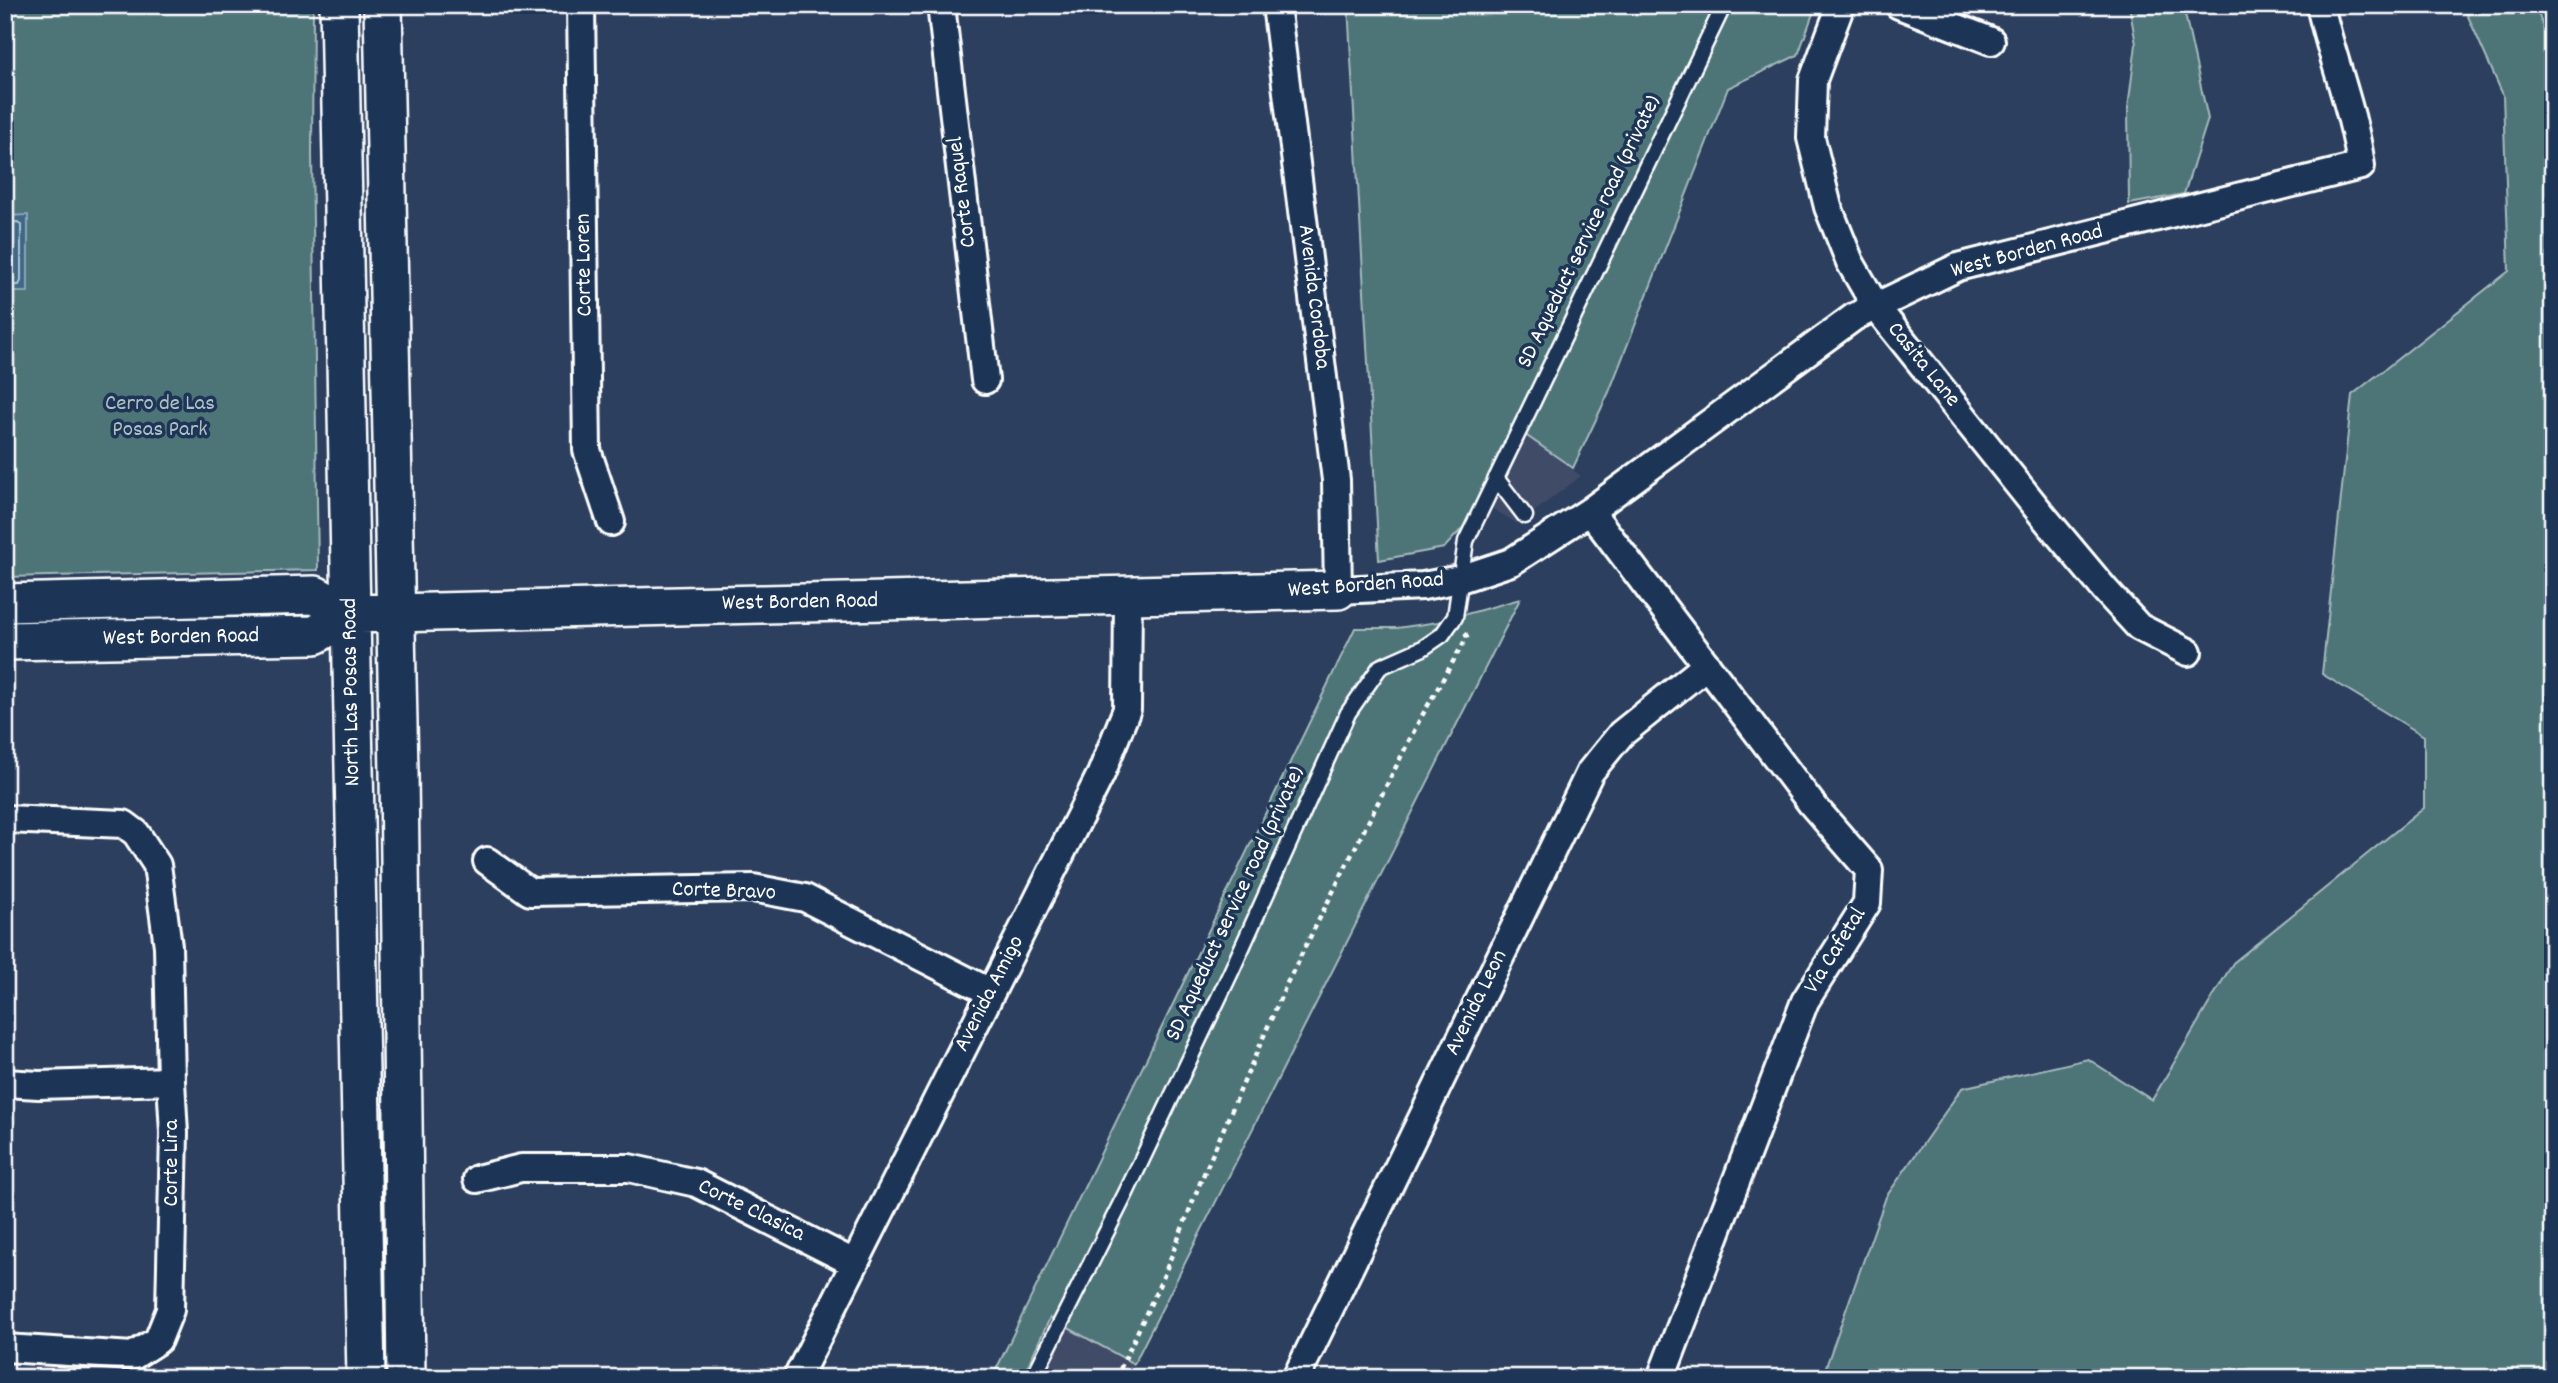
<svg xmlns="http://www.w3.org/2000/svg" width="2558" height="1383" viewBox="0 0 2558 1383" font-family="Dekko,sans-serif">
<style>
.built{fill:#3f4c67}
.green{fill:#4d7478;stroke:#a6babc;stroke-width:2}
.water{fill:#3e6786;stroke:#8ba4b6;stroke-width:2}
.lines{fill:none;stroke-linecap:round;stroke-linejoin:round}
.shore{stroke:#b2c2cf;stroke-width:2}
.lane-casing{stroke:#fff;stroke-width:19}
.street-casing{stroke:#fff;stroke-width:32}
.secondary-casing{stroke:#fff;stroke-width:42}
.path{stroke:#fff;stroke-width:4.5;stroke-dasharray:5 5;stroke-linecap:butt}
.lane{stroke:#1d3557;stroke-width:14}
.street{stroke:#1d3557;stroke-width:26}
.secondary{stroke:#1d3557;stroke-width:37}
.labels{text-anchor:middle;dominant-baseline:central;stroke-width:7;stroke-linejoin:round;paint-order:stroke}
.street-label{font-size:23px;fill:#fff;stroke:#1d3557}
.park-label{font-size:23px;fill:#afc0c2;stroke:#1d3557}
</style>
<rect width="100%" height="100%" fill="#2c3f5e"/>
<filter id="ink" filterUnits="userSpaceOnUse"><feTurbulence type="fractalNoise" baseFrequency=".0143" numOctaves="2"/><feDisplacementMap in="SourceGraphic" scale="14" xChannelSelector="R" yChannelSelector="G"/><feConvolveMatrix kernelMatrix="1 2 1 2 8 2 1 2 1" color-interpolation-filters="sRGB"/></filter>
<g filter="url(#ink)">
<!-- built -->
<path class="built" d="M 1511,425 L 1581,476 L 1518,524 L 1475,498 Z
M 1050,1318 L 1134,1364 L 1127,1378 L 1022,1378 Z"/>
<!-- green -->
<path class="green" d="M 5,5 L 313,5 L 312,153 L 318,570 L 5,577 Z
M 1348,5 L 1816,5 L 1798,55 L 1728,88 L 1609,392 L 1573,468 L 1511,425 L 1482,507 L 1444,548 L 1379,560 Z
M 2129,5 L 2183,5 L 2208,119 L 2184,194 L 2129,204 L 2128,108 L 2136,44 Z
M 2463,5 L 2535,5 L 2553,53 L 2553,1378 L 1822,1378 L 1886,1197 L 1962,1088 L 2088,1059 L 2152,1100 L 2233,963 L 2424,808 L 2424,736 L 2322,674 L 2352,395 L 2509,271 L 2503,95 Z
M 1520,599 L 1134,1364 L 1050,1318 L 1022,1378 L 992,1378 L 1355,628 L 1397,628 L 1438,622 Z"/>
<!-- water -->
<path class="water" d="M 28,215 L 28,292 L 5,292 L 5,216 Z"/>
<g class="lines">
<!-- shore -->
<path class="shore" d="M 5,223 L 18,222 L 21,225 L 21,281 L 19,285 L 5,285"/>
<defs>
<path id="lane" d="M 1496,478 L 1525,516
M 1033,1378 L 1126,1193 L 1231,972 L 1348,713 L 1380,667 L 1423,648 L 1442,635 L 1449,625 L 1455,617 L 1466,541 L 1724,5"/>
<path id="street" d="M 581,5 L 587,450 L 611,522
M 941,5 L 985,380
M 1276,5 L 1336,480 L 1338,590 L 1423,586 L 1460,579 L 1511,562 L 1590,511 L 1854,317 L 1958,267 L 2361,166 C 2354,111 2332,59 2320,5
M 1841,5 L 1813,80 L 1811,138 L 1828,207 L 1850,262 L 1876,307 L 2044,517 L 2106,591 L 2139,627 L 2188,652
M 1899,5 L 1991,41
M 1590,511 L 1811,803 L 1869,870 L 1867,903 L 1805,1001 L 1661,1378
M 5,819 L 124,824 L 136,833 L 157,865 L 168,946 L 171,1081 L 174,1133 L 170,1310 L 158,1340 L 133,1356 L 5,1348
M 487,861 L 530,892 L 753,888 L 805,898 L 990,992
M 5,1083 L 39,1085 L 171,1081
M 477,1179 L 521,1168 L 629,1168 L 696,1183 L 854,1263
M 797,1378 L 1101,774 L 1127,709 L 1128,596
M 1296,1378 L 1590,772 L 1621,734 L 1707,665"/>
<path id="secondary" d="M 339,5 L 366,1378
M 383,5 L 399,772 L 406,1378
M 5,603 L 315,595 L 350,614 L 1338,590
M 5,641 L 315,635 L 350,614"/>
</defs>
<!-- lane casing -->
<use href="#lane" class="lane-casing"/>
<!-- street casing -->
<use href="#street" class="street-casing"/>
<!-- secondary casing -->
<use href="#secondary" class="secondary-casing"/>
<!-- path -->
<path class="path" d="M 1116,1378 L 1164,1275 L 1200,1183 L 1286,985 L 1419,721 L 1467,637 L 1465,633"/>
<!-- lane -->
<use href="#lane" class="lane"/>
<!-- street -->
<use href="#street" class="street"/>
<!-- secondary -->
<use href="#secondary" class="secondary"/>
</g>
</g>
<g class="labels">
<!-- street labels -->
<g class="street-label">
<text transform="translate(963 192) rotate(-97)">Corte Raquel</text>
<text transform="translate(1590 232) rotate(-64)">SD Aqueduct service road (private)</text>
<text transform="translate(2027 252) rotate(-15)">West Borden Road</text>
<text transform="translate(585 265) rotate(-91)">Corte Loren</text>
<text transform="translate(1313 297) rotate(83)">Avenida Cordoba</text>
<text transform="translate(1923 365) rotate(51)">Casita Lane</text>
<text transform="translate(1366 586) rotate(-4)">West Borden Road</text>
<text transform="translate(800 603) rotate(-1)">West Borden Road</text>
<text transform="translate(181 638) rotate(-1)">West Borden Road</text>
<text transform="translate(352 692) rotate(-91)">North Las Posas Road</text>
<text transform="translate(724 892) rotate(2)">Corte Bravo</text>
<text transform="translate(1236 904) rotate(-65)">SD Aqueduct service road (private)</text>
<text transform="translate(1836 951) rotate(-58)">Via Cafetal</text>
<text transform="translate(990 994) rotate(-63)">Avenida Amigo</text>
<text transform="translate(1477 1003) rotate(-64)">Avenida Leon</text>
<text transform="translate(172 1163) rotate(-90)">Corte Lira</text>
<text transform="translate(751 1211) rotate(26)">Corte Clasica</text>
</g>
<!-- park labels -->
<g class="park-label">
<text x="160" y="404">Cerro de Las<tspan x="160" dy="26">Posas Park</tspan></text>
</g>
</g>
<!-- margin -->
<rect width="2558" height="1383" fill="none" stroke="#1d3557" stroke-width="28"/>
<rect x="14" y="14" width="2530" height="1355" fill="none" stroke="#fff" stroke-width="2.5" filter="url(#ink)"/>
</svg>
